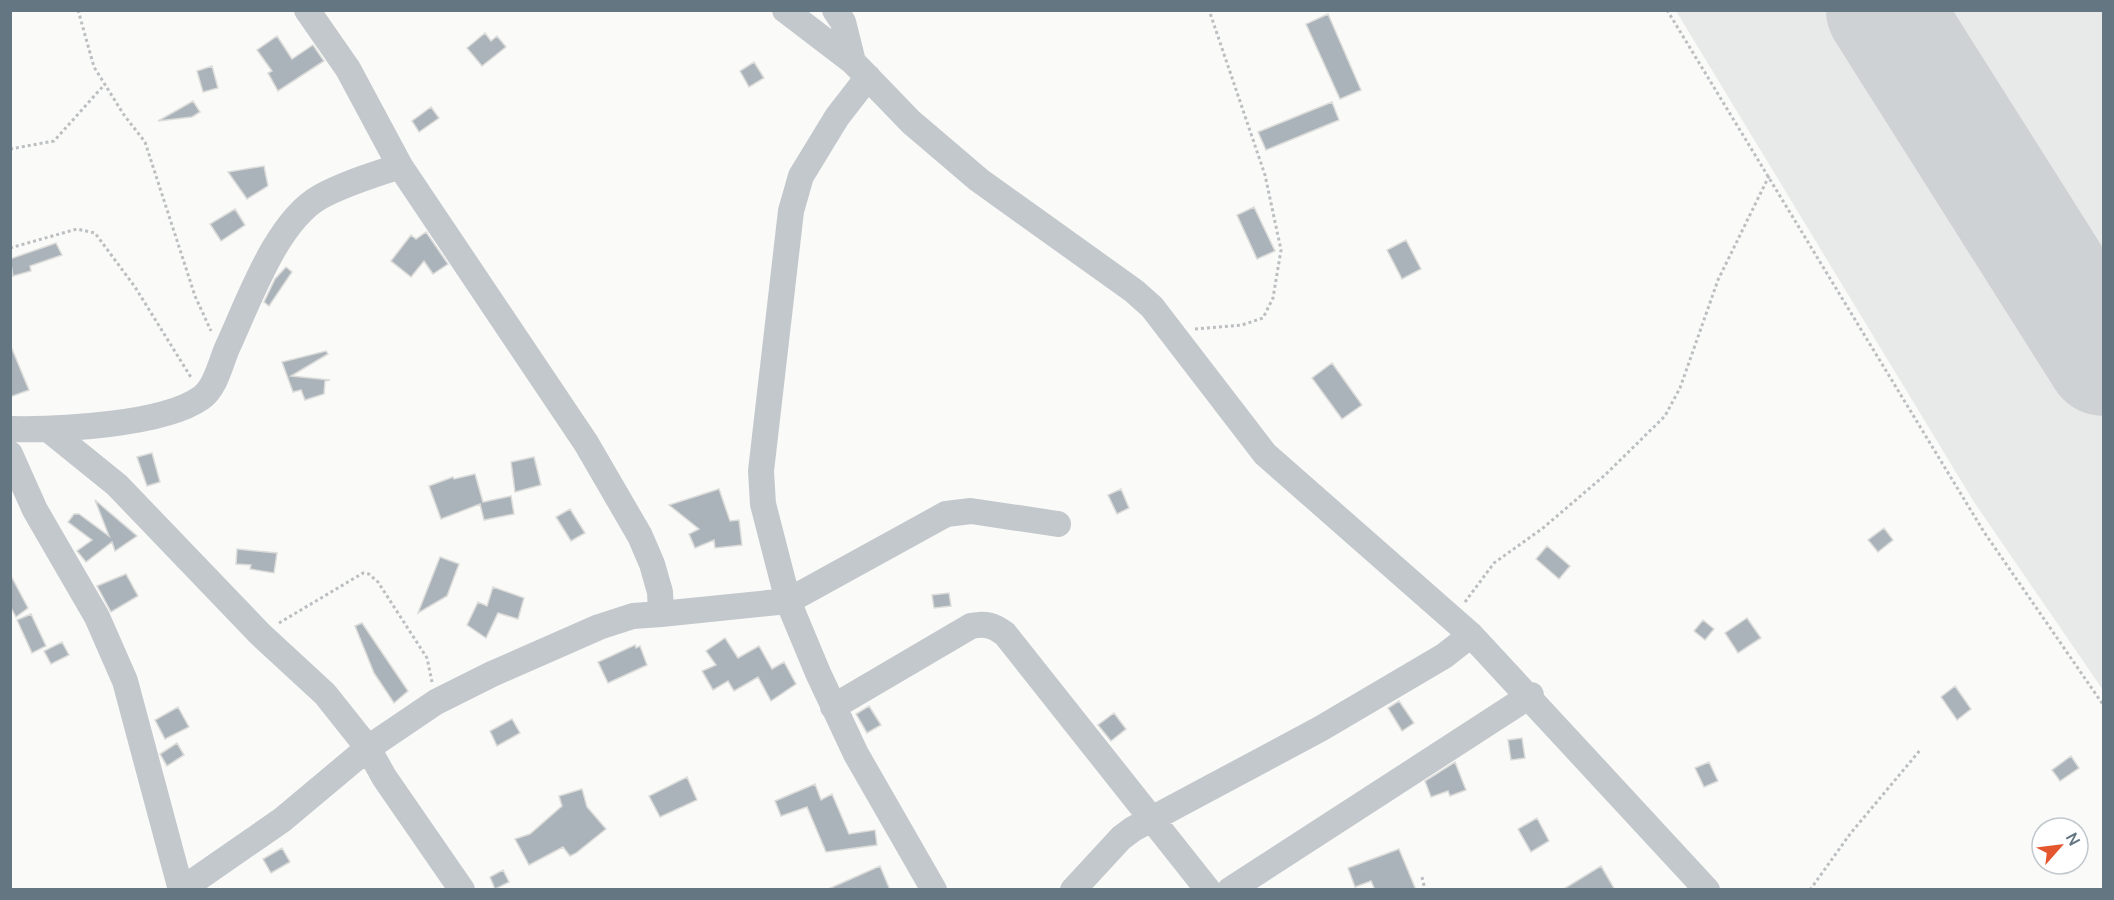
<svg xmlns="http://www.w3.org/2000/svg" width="2114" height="900" viewBox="0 0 2114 900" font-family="Manrope,sans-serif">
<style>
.built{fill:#e8e9e9}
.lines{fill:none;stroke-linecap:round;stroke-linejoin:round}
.runway{stroke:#ced2d4;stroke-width:116}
.building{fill:#aab3b9;stroke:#dcdcda;stroke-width:1.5}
.path{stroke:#bbbfc2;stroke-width:3;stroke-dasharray:3 3;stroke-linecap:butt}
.minor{stroke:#c3c8cc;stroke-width:26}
</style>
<rect width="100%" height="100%" fill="#fafaf8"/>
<!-- built -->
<path class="built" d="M 1676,11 L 2103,11 L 2103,690 L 1974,502 Z"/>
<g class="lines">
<!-- runway -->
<path class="runway" d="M 1884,10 L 2104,358"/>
</g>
<!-- building -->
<path class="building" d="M 1328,14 L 1361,90 L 1340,99 L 1306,24 Z
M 485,33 L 491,41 L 497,36 L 506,47 L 482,66 L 467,48 Z
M 277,36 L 292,59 L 313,45 L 324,61 L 278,91 L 268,73 L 272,71 L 257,50 Z
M 754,62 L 764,78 L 749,87 L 740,71 Z
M 212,66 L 218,88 L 203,92 L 197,71 Z
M 193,101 L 200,112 L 192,117 L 158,121 Z
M 1332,102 L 1339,120 L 1266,150 L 1258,132 Z
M 431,107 L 439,118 L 419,132 L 412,121 Z
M 264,166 L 268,186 L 247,199 L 228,172 Z
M 1254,207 L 1275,251 L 1257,259 L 1237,215 Z
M 235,209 L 245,225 L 221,241 L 210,224 Z
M 426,232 L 448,264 L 433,274 L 424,261 L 411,277 L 391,261 L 411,235 L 416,239 Z
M 1406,240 L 1421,269 L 1402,279 L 1387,250 Z
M 56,243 L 62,255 L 30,266 L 31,271 L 13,276 L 10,259 Z
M 286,267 L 292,272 L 269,306 L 264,302 L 275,279 Z
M 10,344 L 29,390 L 10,397 Z
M 326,351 L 328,354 L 291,376 L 330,380 L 325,381 L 324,394 L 305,400 L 301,390 L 293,392 L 282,362 Z
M 1332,363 L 1362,405 L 1342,419 L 1312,378 Z
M 152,453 L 160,482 L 147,486 L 137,457 Z
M 534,457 L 541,485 L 515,492 L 511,462 Z
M 475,474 L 483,502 L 511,496 L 514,514 L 484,520 L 480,504 L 441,519 L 429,486 L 453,477 L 454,479 Z
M 719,489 L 730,521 L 739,520 L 742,545 L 715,548 L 714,540 L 695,548 L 689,534 L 699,529 L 669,505 Z
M 1121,489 L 1129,508 L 1117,514 L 1108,495 Z
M 95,500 L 137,536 L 115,551 L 112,542 L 86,562 L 77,551 L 92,540 L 68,522 L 74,514 L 79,514 L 109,536 Z
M 570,509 L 585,533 L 571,541 L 556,517 Z
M 1884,528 L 1893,540 L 1878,552 L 1868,540 Z
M 1547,546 L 1570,566 L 1559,579 L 1536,559 Z
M 237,549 L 277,553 L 274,573 L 250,569 L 251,565 L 236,564 Z
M 440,557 L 459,564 L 447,596 L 418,613 Z
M 10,574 L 28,608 L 16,617 L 10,606 Z
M 126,574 L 138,596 L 111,612 L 97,586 Z
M 493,587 L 524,598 L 518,619 L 498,613 L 486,638 L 467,625 L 478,602 L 487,606 Z
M 949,593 L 951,606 L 934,608 L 932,595 Z
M 31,614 L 46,646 L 32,653 L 17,620 Z
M 1747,618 L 1761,638 L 1738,653 L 1725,633 Z
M 1703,620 L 1714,629 L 1705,640 L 1694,631 Z
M 362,623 L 408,691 L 394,703 L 374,673 L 355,626 Z
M 725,638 L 738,658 L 759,646 L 772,669 L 784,662 L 796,684 L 771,701 L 758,677 L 734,691 L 728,681 L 713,690 L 702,671 L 716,665 L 706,651 Z
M 62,642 L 69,655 L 51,664 L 44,651 Z
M 635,645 L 636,648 L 640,646 L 647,665 L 608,683 L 598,662 Z
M 1955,686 L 1971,709 L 1957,720 L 1941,697 Z
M 1399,701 L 1414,723 L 1402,731 L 1388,708 Z
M 869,706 L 881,725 L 867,733 L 856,714 Z
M 178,707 L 189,727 L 165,739 L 155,720 Z
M 1114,713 L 1126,729 L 1111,741 L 1098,725 Z
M 512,719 L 520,733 L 497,746 L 490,731 Z
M 1522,738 L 1525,758 L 1511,760 L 1508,740 Z
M 177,743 L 184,755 L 167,766 L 160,754 Z
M 2071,756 L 2079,768 L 2060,781 L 2052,770 Z
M 1455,762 L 1466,790 L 1450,796 L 1448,791 L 1431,797 L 1425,781 Z
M 1709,762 L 1718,781 L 1704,787 L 1695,768 Z
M 687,777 L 697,800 L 660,817 L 649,796 Z
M 815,784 L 821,800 L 832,794 L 849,834 L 875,830 L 877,845 L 826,852 L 807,807 L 781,816 L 775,801 Z
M 582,789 L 587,807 L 606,829 L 576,853 L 570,856 L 563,847 L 529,865 L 515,839 L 530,834 L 562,806 L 559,796 Z
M 1537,818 L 1549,841 L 1531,852 L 1518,829 Z
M 282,848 L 290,862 L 271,873 L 263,859 Z
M 1399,849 L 1416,890 L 1375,890 L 1371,881 L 1355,887 L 1348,868 Z
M 880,866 L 890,890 L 826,890 Z
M 1601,866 L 1615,890 L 1562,890 Z
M 503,870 L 509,882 L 495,889 L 490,877 Z"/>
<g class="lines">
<!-- path -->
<path class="path" d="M 78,10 L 94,67 L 124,115 L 145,142 L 195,296 L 211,331
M 1667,10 L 1984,532 L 2104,706
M 10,149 L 54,141 L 105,84
M 10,248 L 77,229 L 95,233 L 135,287 L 192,379
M 1195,329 L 1242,325 L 1263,318 L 1273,298 L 1281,250 L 1265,175 L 1209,10
M 1465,602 L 1494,563 L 1543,528 L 1605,475 L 1665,416 L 1680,388 L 1718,280 L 1769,176
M 279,623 L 363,573 L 369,574 L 378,582 L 427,658 L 432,682
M 1422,877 L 1425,890
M 1810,890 L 1850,834 L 1921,749"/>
<!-- minor -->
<path class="minor" d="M 307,10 L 348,69 L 400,166 L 586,443 L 640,536 L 652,564 L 660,592 L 661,614 L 788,601 L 818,673 L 856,754 L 934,890
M 785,10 L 853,62 L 911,122 L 979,180 L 1134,291 L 1152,307 L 1265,454 L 1471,635 L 1707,890
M 835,10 L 843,22 L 853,62
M 868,77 L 837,117 L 801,176 L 791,211 L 761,471 L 763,504 L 788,601 L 946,514 L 971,511 L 1058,524
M 10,429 C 58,430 163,425 201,398 C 216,388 221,361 228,346 C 249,301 276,222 320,197 C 345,183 374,175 400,166
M 49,430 L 117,485 L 260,634 L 325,694 L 368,748 L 384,777 L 462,890
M 10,454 L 35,510 L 97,617 L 125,681 L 181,890 L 282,820 L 368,748 L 436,702 L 492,674 L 599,627 L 633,616 L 661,614
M 833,707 L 971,626 C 985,623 993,625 1005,634 L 1208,890
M 1073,890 L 1121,838 L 1133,829 L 1320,729 L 1444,656 L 1471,635
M 1230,890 L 1531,695"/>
</g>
<!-- border -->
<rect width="2114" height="900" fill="none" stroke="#657683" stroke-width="24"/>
<!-- north arrow -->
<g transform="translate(2060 846) rotate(62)"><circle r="28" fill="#ffffff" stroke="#c1c8cd" stroke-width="1.5"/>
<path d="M0-4.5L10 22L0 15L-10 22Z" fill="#e4572e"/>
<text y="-9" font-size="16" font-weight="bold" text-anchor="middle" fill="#657683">N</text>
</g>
</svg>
